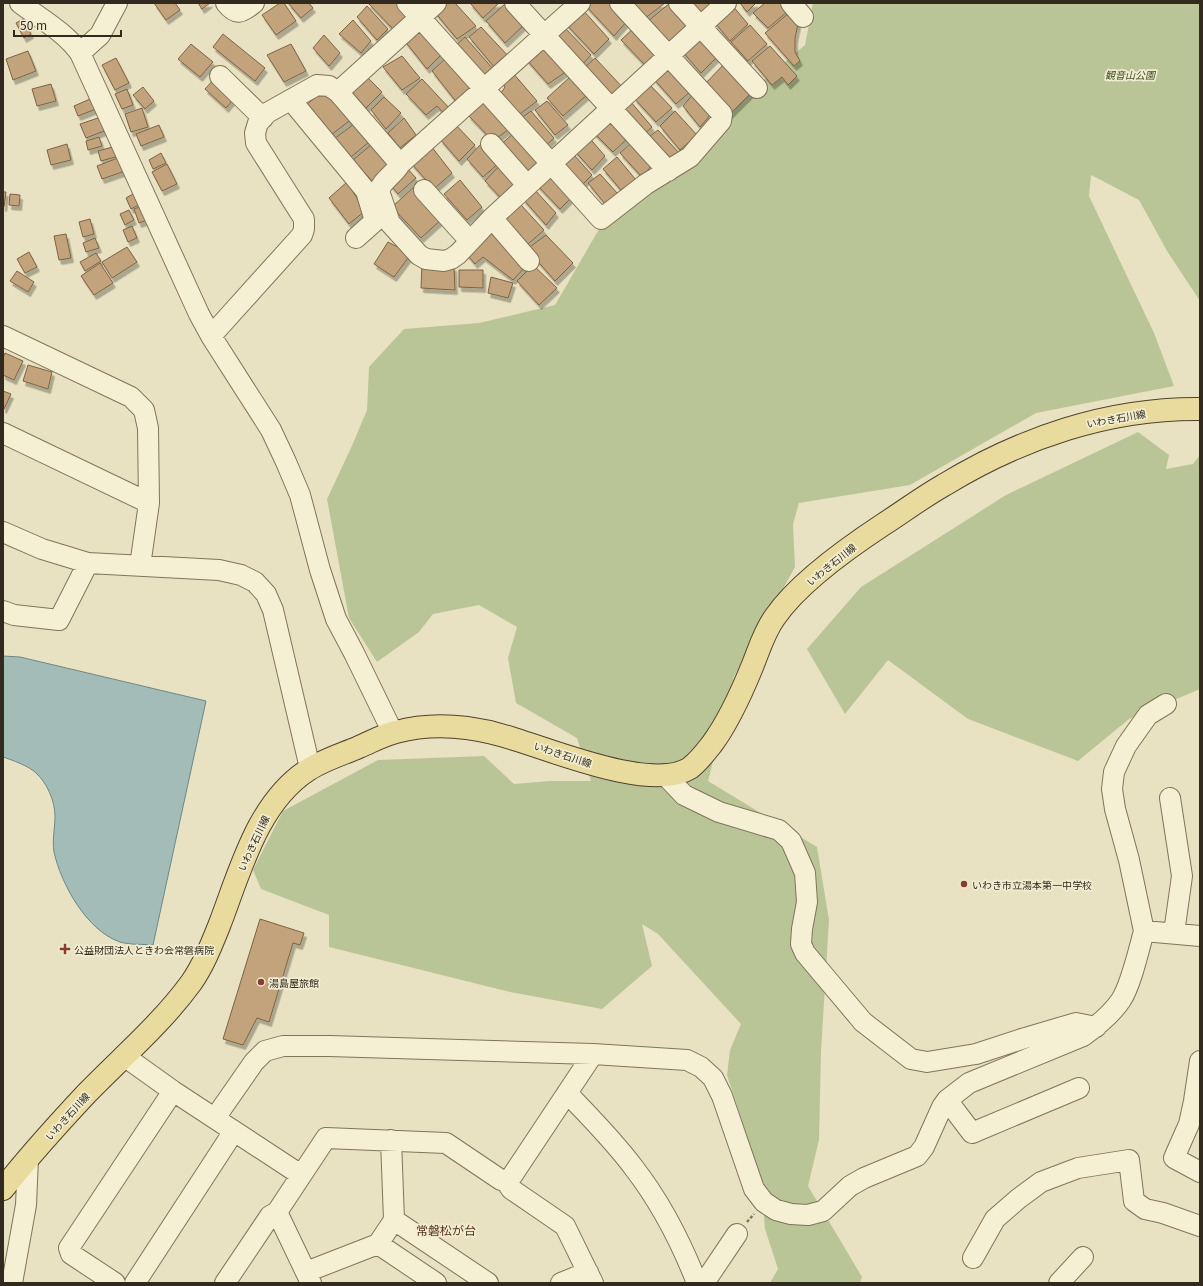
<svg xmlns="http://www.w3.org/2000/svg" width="1203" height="1286" viewBox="0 0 1203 1286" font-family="Georgia,'Noto Sans JP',serif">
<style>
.green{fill:#bac597}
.water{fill:#a4bcb8;stroke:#6c8885}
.building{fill:#c3a37b;stroke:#7d6243;filter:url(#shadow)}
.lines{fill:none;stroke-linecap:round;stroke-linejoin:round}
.minor-casing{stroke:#80745b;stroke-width:22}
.major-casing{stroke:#4e422f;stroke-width:24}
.path{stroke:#80745b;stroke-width:2.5;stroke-dasharray:3 2;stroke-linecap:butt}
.minor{stroke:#f5efd4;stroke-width:20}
.major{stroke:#e9db9d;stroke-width:22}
.poi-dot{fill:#893c31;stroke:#f1ecd0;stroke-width:1.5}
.labels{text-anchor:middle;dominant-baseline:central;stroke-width:3.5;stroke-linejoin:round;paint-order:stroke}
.park-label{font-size:10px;font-style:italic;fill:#3e4c26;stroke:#f1ecd0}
.street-label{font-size:10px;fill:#322a1e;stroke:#f1ecd0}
.poi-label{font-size:10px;fill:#322a1e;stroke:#f1ecd0;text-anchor:start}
.quarter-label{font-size:12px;fill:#5a3521;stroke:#f1ecd0}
</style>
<defs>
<filter id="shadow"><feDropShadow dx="2.5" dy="4.5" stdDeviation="0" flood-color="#0004"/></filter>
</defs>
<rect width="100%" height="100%" fill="#e9e2c2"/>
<!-- green -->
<path class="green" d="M 813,3 L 1200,3 L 1200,301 L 1167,251 L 1139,200 L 1091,175 L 1089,196 L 1154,333 L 1174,386 L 1036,413 L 910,485 L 799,503 L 793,524 L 795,567 L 734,677 L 708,781 L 817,847 L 829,920 L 821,1052 L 819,1140 L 808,1186 L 862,1277 L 860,1283 L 770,1283 L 778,1269 L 765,1229 L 761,1179 L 727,1075 L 730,1050 L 741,1024 L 658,934 L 642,924 L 652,966 L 602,1009 L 510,992 L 329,947 L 329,915 L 261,889 L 253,870 L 283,811 L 378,760 L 484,756 L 514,784 L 550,781 L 591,781 L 577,738 L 516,703 L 508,658 L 517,627 L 479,605 L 433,614 L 419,632 L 377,662 L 349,618 L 327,499 L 351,448 L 367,410 L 369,367 L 404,329 L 479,323 L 555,305 L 609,212 L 805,45 Z
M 1138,432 L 1169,455 L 1166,469 L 1193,464 L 1200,455 L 1200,689 L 1129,719 L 1078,761 L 968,719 L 888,660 L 845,714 L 807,649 L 861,587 L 1006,495 Z"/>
<!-- water -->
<path class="water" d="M 3,656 L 20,657 L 206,701 L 153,945 C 143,944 130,945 120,942 C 87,931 61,884 54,852 C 52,840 55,828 55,816 C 55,801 47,783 36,773 C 29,766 12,760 3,757 Z"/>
<!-- building -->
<path class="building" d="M 154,3 L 175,3 L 180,10 L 166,20 Z
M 198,3 L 210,3 L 202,9 Z
M 280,3 L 284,3 L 296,21 L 276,35 L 262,15 Z
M 288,3 L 309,3 L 313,8 L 301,18 Z
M 368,3 L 399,3 L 411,17 L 394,30 Z
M 441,3 L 455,3 L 476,26 L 457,39 L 433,10 Z
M 470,3 L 499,3 L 483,18 Z
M 506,3 L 524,25 L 505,43 L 486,21 Z
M 589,3 L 613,3 L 628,20 L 614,36 L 586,6 Z
M 635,3 L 665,3 L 644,19 L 633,6 Z
M 670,3 L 689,24 L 669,44 L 648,21 Z
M 686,3 L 718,3 L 700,18 Z
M 740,3 L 756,3 L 747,12 Z
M 765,3 L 781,3 L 788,11 L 768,28 L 753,13 Z
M 731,4 L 748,24 L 730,41 L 711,18 Z
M 367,6 L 388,29 L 377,40 L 357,17 Z
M 583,10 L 609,39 L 594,54 L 566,24 Z
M 789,13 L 798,24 L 795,38 L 795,52 L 800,61 L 794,66 L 765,33 Z
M 23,19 L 31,34 L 24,38 L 16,23 Z
M 353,20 L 371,41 L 361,53 L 339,34 Z
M 750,25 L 767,44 L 748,61 L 731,42 Z
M 419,26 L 443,53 L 427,69 L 404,40 Z
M 481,27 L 511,59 L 495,68 L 469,37 Z
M 564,27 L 591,55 L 579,68 L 551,38 Z
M 635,27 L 660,53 L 646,66 L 621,40 Z
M 700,33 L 719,55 L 701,73 L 681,50 Z
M 223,34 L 265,68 L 255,81 L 213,47 Z
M 324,35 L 340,53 L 329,66 L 313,48 Z
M 465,37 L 494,70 L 481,83 L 453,48 Z
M 191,44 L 213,62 L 200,77 L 178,59 Z
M 291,44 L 306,71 L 284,82 L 267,55 Z
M 543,44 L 567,71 L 548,84 L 526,59 Z
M 770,46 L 797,76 L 788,85 L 782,77 L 772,85 L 752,61 Z
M 28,51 L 36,71 L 13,80 L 6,59 Z
M 402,56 L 420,78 L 402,90 L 383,67 Z
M 116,58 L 129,83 L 115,90 L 102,65 Z
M 446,58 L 474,89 L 458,104 L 432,71 Z
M 595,58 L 625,90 L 608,101 L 580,72 Z
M 726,62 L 752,92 L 729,115 L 704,85 Z
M 668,64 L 691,91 L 676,104 L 653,78 Z
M 512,72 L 537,101 L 520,114 L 499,96 L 505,87 L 501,80 Z
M 364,74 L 382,92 L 366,108 L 348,89 Z
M 216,77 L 237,95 L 226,108 L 205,89 Z
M 570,77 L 587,95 L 563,116 L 547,98 Z
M 422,79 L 452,111 L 446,116 L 437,106 L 426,115 L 406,94 Z
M 51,84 L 56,101 L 37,106 L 32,89 Z
M 649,84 L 672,108 L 656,122 L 634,98 Z
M 143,87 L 154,101 L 145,109 L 133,95 Z
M 127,89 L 133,105 L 122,109 L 115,94 Z
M 323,91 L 352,119 L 331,135 L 305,106 Z
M 694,93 L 712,113 L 700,127 L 683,106 Z
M 97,96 L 101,107 L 78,116 L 74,106 Z
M 384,97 L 401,113 L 386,129 L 371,110 Z
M 483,98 L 512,127 L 493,141 L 468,115 Z
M 547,101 L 568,125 L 555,135 L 535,110 Z
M 631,102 L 652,127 L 641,137 L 617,112 Z
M 142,108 L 148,127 L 131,132 L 125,114 Z
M 531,111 L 554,138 L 543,148 L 517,121 Z
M 675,111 L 697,135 L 680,150 L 660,126 Z
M 107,115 L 112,128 L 86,138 L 80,124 Z
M 608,116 L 628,138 L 613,152 L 591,130 Z
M 404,118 L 416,135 L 400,148 L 388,133 Z
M 454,123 L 475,145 L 459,161 L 440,139 Z
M 354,124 L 369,142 L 351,157 L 334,139 Z
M 159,125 L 164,137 L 141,146 L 136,134 Z
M 658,130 L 680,154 L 666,164 L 645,140 Z
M 516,131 L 542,161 L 523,176 L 498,147 Z
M 586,134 L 605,156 L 592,170 L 571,147 Z
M 99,137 L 102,146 L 88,150 L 86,141 Z
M 632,142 L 652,165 L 642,177 L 620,153 Z
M 67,144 L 71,160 L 51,165 L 47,150 Z
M 372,144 L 392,164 L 373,182 L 353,160 Z
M 481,144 L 498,164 L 483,177 L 467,159 Z
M 116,146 L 119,156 L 101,161 L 98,151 Z
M 431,146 L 452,173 L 434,189 L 411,163 Z
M 161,153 L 166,163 L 153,169 L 149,160 Z
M 574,155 L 592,175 L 580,187 L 562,165 Z
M 123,156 L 128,170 L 102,179 L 97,166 Z
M 617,157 L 636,180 L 621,190 L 603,169 Z
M 167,164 L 177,184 L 162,191 L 152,172 Z
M 500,165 L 517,183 L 501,198 L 485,181 Z
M 405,166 L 416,178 L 398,194 L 388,182 Z
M 552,170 L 574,195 L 560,209 L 537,185 Z
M 600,174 L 618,194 L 606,205 L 588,183 Z
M 460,180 L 482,207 L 467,220 L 444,194 Z
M 347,182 L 365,211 L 349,224 L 329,198 Z
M 415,186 L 442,219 L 421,238 L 392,207 Z
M 140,190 L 146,201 L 131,209 L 126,198 Z
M 535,190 L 556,213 L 546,225 L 523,199 Z
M 3,192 L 6,192 L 4,207 L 3,207 Z
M 10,194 L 20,195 L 19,206 L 9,205 Z
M 145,205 L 150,219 L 139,223 L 134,209 Z
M 521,205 L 544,230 L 527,245 L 503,217 Z
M 129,210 L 134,220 L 125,225 L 120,214 Z
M 90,219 L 94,234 L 83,237 L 79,222 Z
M 489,225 L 527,265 L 513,280 L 483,257 L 475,264 L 464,251 Z
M 132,226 L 137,238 L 128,242 L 123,230 Z
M 66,234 L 71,258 L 59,260 L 54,236 Z
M 546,235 L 573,263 L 555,281 L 527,249 Z
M 95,238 L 99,248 L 86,252 L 83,243 Z
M 388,242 L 411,254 L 394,277 L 374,264 Z
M 127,247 L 137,262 L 112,278 L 102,262 Z
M 29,252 L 37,267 L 25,273 L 17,259 Z
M 96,253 L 101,261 L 85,271 L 80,262 Z
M 422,262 L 454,267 L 455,290 L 421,288 Z
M 100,263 L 113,283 L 94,295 L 81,276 Z
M 533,265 L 557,288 L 539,305 L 517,281 Z
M 459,270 L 483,270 L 483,288 L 459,287 Z
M 17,271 L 34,282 L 28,292 L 10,281 Z
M 491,277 L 513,283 L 508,298 L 488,293 Z
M 5,353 L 23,361 L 14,380 L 3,375 L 3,358 Z
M 28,365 L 52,372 L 48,389 L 23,381 Z
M 3,391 L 11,394 L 4,409 L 3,408 Z
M 260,919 L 304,933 L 300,945 L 293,943 L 269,1022 L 257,1018 L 243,1045 L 223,1039 Z"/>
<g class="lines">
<defs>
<path id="minor" d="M 20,3 C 41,19 65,32 80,53 L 199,314 L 211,336 L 271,430 L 286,462 L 300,495 L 320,570 L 336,619 L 354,653 L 393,733
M 226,3 C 237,17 242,12 254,3
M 407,3 L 601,219 L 646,184 L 690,157 L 721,121 L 722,114 L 620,3
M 515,3 L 668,171
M 580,3 L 400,164 C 395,174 382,180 379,191 L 390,223 L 419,255 L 426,259 L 444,261 L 451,259 L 458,254 L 492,218 L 726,3
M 679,3 L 757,88
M 791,3 L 803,17
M 80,53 L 100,35 L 117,3
M 220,76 L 263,118
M 338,92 L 436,3
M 291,100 L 366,191 L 375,221 L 356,238
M 491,144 L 527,185
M 424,190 L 470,241
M 492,218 L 529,261
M 3,336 L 131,397 L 144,410 L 148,428 L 149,503 L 140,566
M 211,336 L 302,235 L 304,229 L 304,219 L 256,143 L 255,133 L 258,123 L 267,113 L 317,85 L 329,86 L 338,92 L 400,164
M 3,433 L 149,503
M 3,532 L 42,549 L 88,563 L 219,570 L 241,575 L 255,582 L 266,594 L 273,610 L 310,768
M 3,611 L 14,615 L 59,620 L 88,563
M 666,776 L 684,795 L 719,812 L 779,830 L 791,841 L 805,873 L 807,902 L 802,929 L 801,944 L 805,953 L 863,1022 L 911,1059 L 927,1062 L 976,1054 L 1025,1038 L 1076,1023 L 1096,1027
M 1170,798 L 1182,876 L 1174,933
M 1144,931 L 1129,860 L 1115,809 L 1112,789 L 1114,772 L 1126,746 L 1148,715 L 1166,704
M 124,1056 L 173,1091 L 301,1175
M 1200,1061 L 1194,1101 L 1189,1124 L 1174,1158 L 1200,1172
M 567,1093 C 590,1117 614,1141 634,1168 C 661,1203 681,1242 697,1283
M 947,1100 L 972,1133 L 1079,1088
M 215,1118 L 254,1062 L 265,1051 L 283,1046 L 329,1046 L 593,1054 L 687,1060 L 701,1067 L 713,1078 L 722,1096 L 754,1189 L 764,1202 L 776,1210 L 791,1214 L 808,1215 L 823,1211 L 850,1186 L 864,1178 L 917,1156 L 924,1147 L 942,1107 L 947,1100 L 969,1083 L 1083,1036 C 1097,1026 1111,1015 1121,1000 C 1131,985 1139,949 1144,931 L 1200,936
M 506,1181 L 510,1179 L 593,1054
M 277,1212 L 311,1283
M 394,1220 L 488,1283
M 378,1244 L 436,1283
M 973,1258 L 995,1219 L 1018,1199 L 1041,1182 L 1078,1168 L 1129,1160 L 1134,1201 L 1145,1209 L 1163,1213 L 1200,1226
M 306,1272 L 378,1244 L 394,1220 L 391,1140
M 12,1283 L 26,1205 L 28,1158
M 115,1283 L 71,1254 L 69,1248 L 173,1091
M 135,1283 L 234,1131
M 225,1283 L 270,1216 L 277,1212 L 326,1138 L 446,1143 L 501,1180 L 506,1181 L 511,1189 L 565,1226 L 593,1283
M 561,1283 L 588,1272
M 704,1283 L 737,1234
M 1059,1283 L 1083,1257"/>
<path id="major" d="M 3,1189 C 29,1156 58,1124 87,1093 C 122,1057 161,1024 191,983 C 203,966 211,946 219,926 C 240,872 257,803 308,770 C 323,760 343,754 359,747 C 371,742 383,735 396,732 C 418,726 444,725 467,728 C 482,730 499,734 514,739 C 554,751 653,792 690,768 C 699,761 705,753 712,744 C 729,721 741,694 752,667 C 759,650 764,632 775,617 C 799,582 849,547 884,524 C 904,511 923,497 944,485 C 1021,438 1109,408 1200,409"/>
</defs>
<!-- minor casing -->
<use href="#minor" class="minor-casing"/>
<!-- major casing -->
<use href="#major" class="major-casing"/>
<!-- path -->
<path class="path" d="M 747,1222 L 754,1214"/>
<!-- minor -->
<use href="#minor" class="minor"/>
<!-- major -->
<use href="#major" class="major"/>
</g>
<!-- markers -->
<g class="poi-dot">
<circle cx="964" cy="884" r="4"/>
<path d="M63 943h4v4h4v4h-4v4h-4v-4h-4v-4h4z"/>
<circle cx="261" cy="982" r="4"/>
</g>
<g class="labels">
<!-- park labels -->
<g class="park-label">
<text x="1130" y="74">観音山公園</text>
</g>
<!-- street labels -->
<g class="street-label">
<text transform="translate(1116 418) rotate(-10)">いわき石川線</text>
<text transform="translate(831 564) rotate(-39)">いわき石川線</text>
<text transform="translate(563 754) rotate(18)">いわき石川線</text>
<text transform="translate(253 843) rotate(-65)">いわき石川線</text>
<text transform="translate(67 1116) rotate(-48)">いわき石川線</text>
</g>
<!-- poi labels -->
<g class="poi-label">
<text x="972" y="884">いわき市立湯本第一中学校</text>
<text x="74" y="949">公益財団法人ときわ会常磐病院</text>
<text x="269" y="982">湯島屋旅館</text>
</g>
<!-- quarter labels -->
<g class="quarter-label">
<text x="446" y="1229">常磐松が台</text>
</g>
</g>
<!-- border -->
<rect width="1203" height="1286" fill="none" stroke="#322a1e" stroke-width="8"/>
<!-- scale -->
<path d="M14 30v6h107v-6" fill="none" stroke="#322a1e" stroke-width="2"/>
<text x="20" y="30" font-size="12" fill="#322a1e" stroke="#f1ecd0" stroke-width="3" paint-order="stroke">50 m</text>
</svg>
